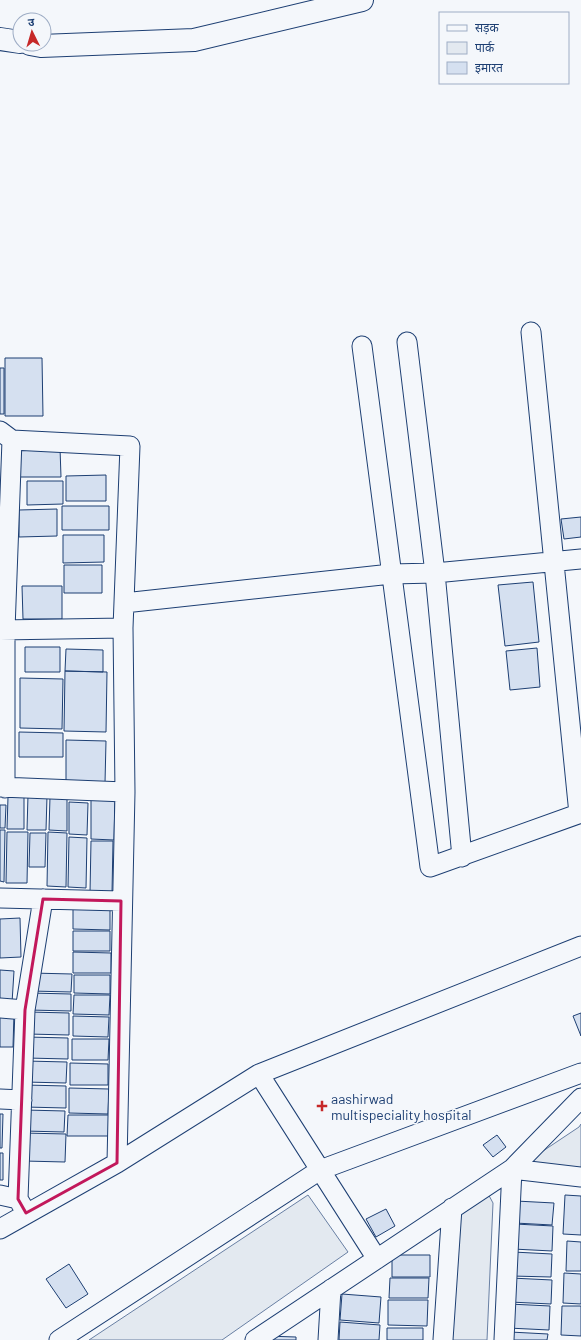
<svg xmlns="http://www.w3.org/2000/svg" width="581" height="1340" viewBox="0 0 581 1340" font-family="Barlow,'Noto Sans Devanagari',sans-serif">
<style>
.green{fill:#e3e9f0;stroke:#687fa3}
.building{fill:#d5e0f0;stroke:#1d3f73}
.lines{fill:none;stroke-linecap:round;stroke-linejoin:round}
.street-casing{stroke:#1d3f73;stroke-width:21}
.secondary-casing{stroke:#1d3f73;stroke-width:24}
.street{stroke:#f4f7fb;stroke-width:19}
.secondary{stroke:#f4f7fb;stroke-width:22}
.marked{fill:none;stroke:#c2185b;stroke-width:3;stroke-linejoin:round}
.poi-dot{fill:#c62828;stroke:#f4f7fb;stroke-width:1.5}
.labels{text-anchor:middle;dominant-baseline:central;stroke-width:3;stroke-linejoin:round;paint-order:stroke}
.poi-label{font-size:14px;fill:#1d3f73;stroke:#f4f7fb;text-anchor:start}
</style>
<rect width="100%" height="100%" fill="#f4f7fb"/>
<!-- green -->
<path class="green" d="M 581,1124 L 581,1174 L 525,1163 L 579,1127 Z
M 486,1190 L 493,1203 L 487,1340 L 437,1340 L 442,1219 Z
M 308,1195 L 348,1252 L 222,1340 L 89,1340 Z"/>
<!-- building -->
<path class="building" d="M 5,358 L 42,358 L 43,416 L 5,416 Z
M 0,368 L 4,368 L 4,414 L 0,414 Z
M 20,448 L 60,448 L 61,477 L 20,477 Z
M 106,475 L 106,501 L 66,501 L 66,476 Z
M 27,481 L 63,481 L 63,504 L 27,505 Z
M 62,506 L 109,506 L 109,530 L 62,530 Z
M 57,509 L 57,536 L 19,537 L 19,510 Z
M 581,517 L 581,537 L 564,539 L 561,519 Z
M 63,535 L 104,535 L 104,562 L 63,563 Z
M 64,565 L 102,565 L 102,593 L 64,593 Z
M 533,582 L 539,642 L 505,646 L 498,585 Z
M 22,586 L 62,586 L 62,619 L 23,619 Z
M 25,647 L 60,647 L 60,672 L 25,672 Z
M 537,648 L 540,687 L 510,690 L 506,651 Z
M 66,649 L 103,650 L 103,672 L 65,671 Z
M 65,671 L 107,672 L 106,732 L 64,731 Z
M 20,678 L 63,679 L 62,729 L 20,728 Z
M 19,732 L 63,733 L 63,757 L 19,757 Z
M 66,740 L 106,741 L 105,783 L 66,783 Z
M 28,795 L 47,796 L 46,830 L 27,830 Z
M 8,797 L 24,797 L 24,829 L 7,829 Z
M 50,797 L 67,798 L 67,831 L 49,830 Z
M 91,798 L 115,798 L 114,840 L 91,839 Z
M 69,802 L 88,803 L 87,835 L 69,834 Z
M 0,805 L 6,805 L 5,828 L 0,828 Z
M 0,830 L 5,830 L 4,882 L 0,881 Z
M 7,832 L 28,832 L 27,883 L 6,883 Z
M 48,832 L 67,833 L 66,887 L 47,886 Z
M 30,833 L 46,833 L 45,867 L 29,867 Z
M 69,837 L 87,838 L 86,888 L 68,887 Z
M 91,841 L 113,841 L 112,893 L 90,893 Z
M 73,908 L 110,908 L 110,930 L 73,929 Z
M 20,918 L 21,957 L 0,958 L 0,919 Z
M 73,931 L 110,931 L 110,951 L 73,951 Z
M 73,952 L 111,953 L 111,973 L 73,973 Z
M 0,970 L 14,971 L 12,1003 L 0,1003 Z
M 31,973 L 72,974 L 71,992 L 31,991 Z
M 74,975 L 110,975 L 110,994 L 74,993 Z
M 30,993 L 71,994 L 71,1011 L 29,1010 Z
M 74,995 L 110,995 L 109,1015 L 73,1014 Z
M 29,1012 L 69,1013 L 69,1035 L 28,1034 Z
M 0,1013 L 14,1013 L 13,1047 L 0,1047 Z
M 581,1013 L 581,1036 L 573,1016 Z
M 73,1016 L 109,1017 L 108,1037 L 73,1036 Z
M 27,1037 L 68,1038 L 68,1059 L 27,1058 Z
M 72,1039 L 109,1039 L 108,1060 L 72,1060 Z
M 26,1061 L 67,1062 L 66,1083 L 25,1082 Z
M 70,1063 L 108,1064 L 108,1085 L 70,1085 Z
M 25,1085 L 66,1086 L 66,1108 L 25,1107 Z
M 69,1088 L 109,1089 L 108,1114 L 69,1113 Z
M 25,1110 L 65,1111 L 64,1132 L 24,1131 Z
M 0,1114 L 3,1114 L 2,1148 L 0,1148 Z
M 68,1115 L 109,1115 L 109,1136 L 67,1136 Z
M 24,1133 L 66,1134 L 65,1162 L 24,1161 Z
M 497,1135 L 506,1147 L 493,1157 L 483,1145 Z
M 0,1153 L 3,1153 L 3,1180 L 0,1180 Z
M 565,1195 L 581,1196 L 581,1235 L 563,1234 Z
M 516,1201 L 554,1203 L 552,1225 L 515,1223 Z
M 386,1209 L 395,1226 L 376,1237 L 366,1219 Z
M 515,1224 L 553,1226 L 552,1251 L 513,1249 Z
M 567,1241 L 581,1242 L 581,1271 L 566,1271 Z
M 513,1252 L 552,1254 L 551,1277 L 512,1276 Z
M 392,1255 L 430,1255 L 430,1277 L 392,1277 Z
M 69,1264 L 88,1294 L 66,1308 L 46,1279 Z
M 564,1273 L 581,1274 L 581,1304 L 563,1303 Z
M 390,1278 L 429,1278 L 428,1298 L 389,1298 Z
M 511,1278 L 552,1280 L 551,1304 L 510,1302 Z
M 342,1294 L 381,1297 L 379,1323 L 340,1320 Z
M 388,1300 L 428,1300 L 427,1326 L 388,1325 Z
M 509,1304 L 550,1306 L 549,1330 L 508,1328 Z
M 562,1306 L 581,1306 L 581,1336 L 561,1335 Z
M 340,1322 L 380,1325 L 379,1340 L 339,1340 Z
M 387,1328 L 423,1328 L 423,1340 L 387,1340 Z
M 510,1332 L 548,1334 L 547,1340 L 509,1340 Z
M 265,1336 L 296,1337 L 296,1340 L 264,1340 Z"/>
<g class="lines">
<defs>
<path id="street" d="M 531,332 L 579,814
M 407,342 L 435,573 L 462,857
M 362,346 L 430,867 L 581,813
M 0,431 L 12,440 L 130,446 L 123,628 L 125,792 L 117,1163
M 124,603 L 391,574 L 435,573 L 581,559
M 0,630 L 123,628
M 0,787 L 125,792
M 5,788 L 5,630 L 12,440
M 0,898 L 121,901
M 0,1008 L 25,1010 L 18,1199
M 25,1010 L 43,899
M 259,1074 L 377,1259
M 0,1099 L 22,1100
M 0,1195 L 18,1199 L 24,1209
M 0,1229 L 117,1163 L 259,1074 L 581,946
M 59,1340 L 320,1170 L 581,1073
M 255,1340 L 512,1169 L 581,1098
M 328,1340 L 331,1289
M 443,1340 L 452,1208
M 504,1340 L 512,1169 L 581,1177"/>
<path id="secondary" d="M 0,39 L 20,42
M 30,44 L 41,46 L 194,40 L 362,0"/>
</defs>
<!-- street casing -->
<use href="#street" class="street-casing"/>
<!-- secondary casing -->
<use href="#secondary" class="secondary-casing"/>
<!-- street -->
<use href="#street" class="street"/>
<!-- secondary -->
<use href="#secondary" class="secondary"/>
</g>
<!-- marked area -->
<path class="marked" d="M 43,899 L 121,901 L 117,1163 L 26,1213 L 18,1199 L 25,1010 Z"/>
<!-- markers -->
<path class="poi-dot" d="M320 1100h4v4h4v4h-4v4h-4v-4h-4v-4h4z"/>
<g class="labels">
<!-- poi labels -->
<g class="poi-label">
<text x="331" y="1098">aashirwad<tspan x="331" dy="16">multispeciality hospital</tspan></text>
</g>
</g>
<!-- legend -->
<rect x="439" y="12" width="130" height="72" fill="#f4f7fb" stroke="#9eadc5"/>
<rect x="447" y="25" width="20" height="6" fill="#f4f7fb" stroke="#9eadc5"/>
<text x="475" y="32" font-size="12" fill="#1d3f73">सड़क</text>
<rect x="447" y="42" width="20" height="12" fill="#e3e9f0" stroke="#9eadc5"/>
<text x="475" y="52" font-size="12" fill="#1d3f73">पार्क</text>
<rect x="447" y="62" width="20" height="12" fill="#d5e0f0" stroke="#9eadc5"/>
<text x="475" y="72" font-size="12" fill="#1d3f73">इमारत</text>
<!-- north arrow -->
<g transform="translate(32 32) rotate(355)"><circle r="19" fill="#f4f7fb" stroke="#9eadc5"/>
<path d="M0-3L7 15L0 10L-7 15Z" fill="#c62828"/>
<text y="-6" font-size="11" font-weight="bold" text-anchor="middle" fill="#1d3f73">उ</text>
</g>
</svg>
